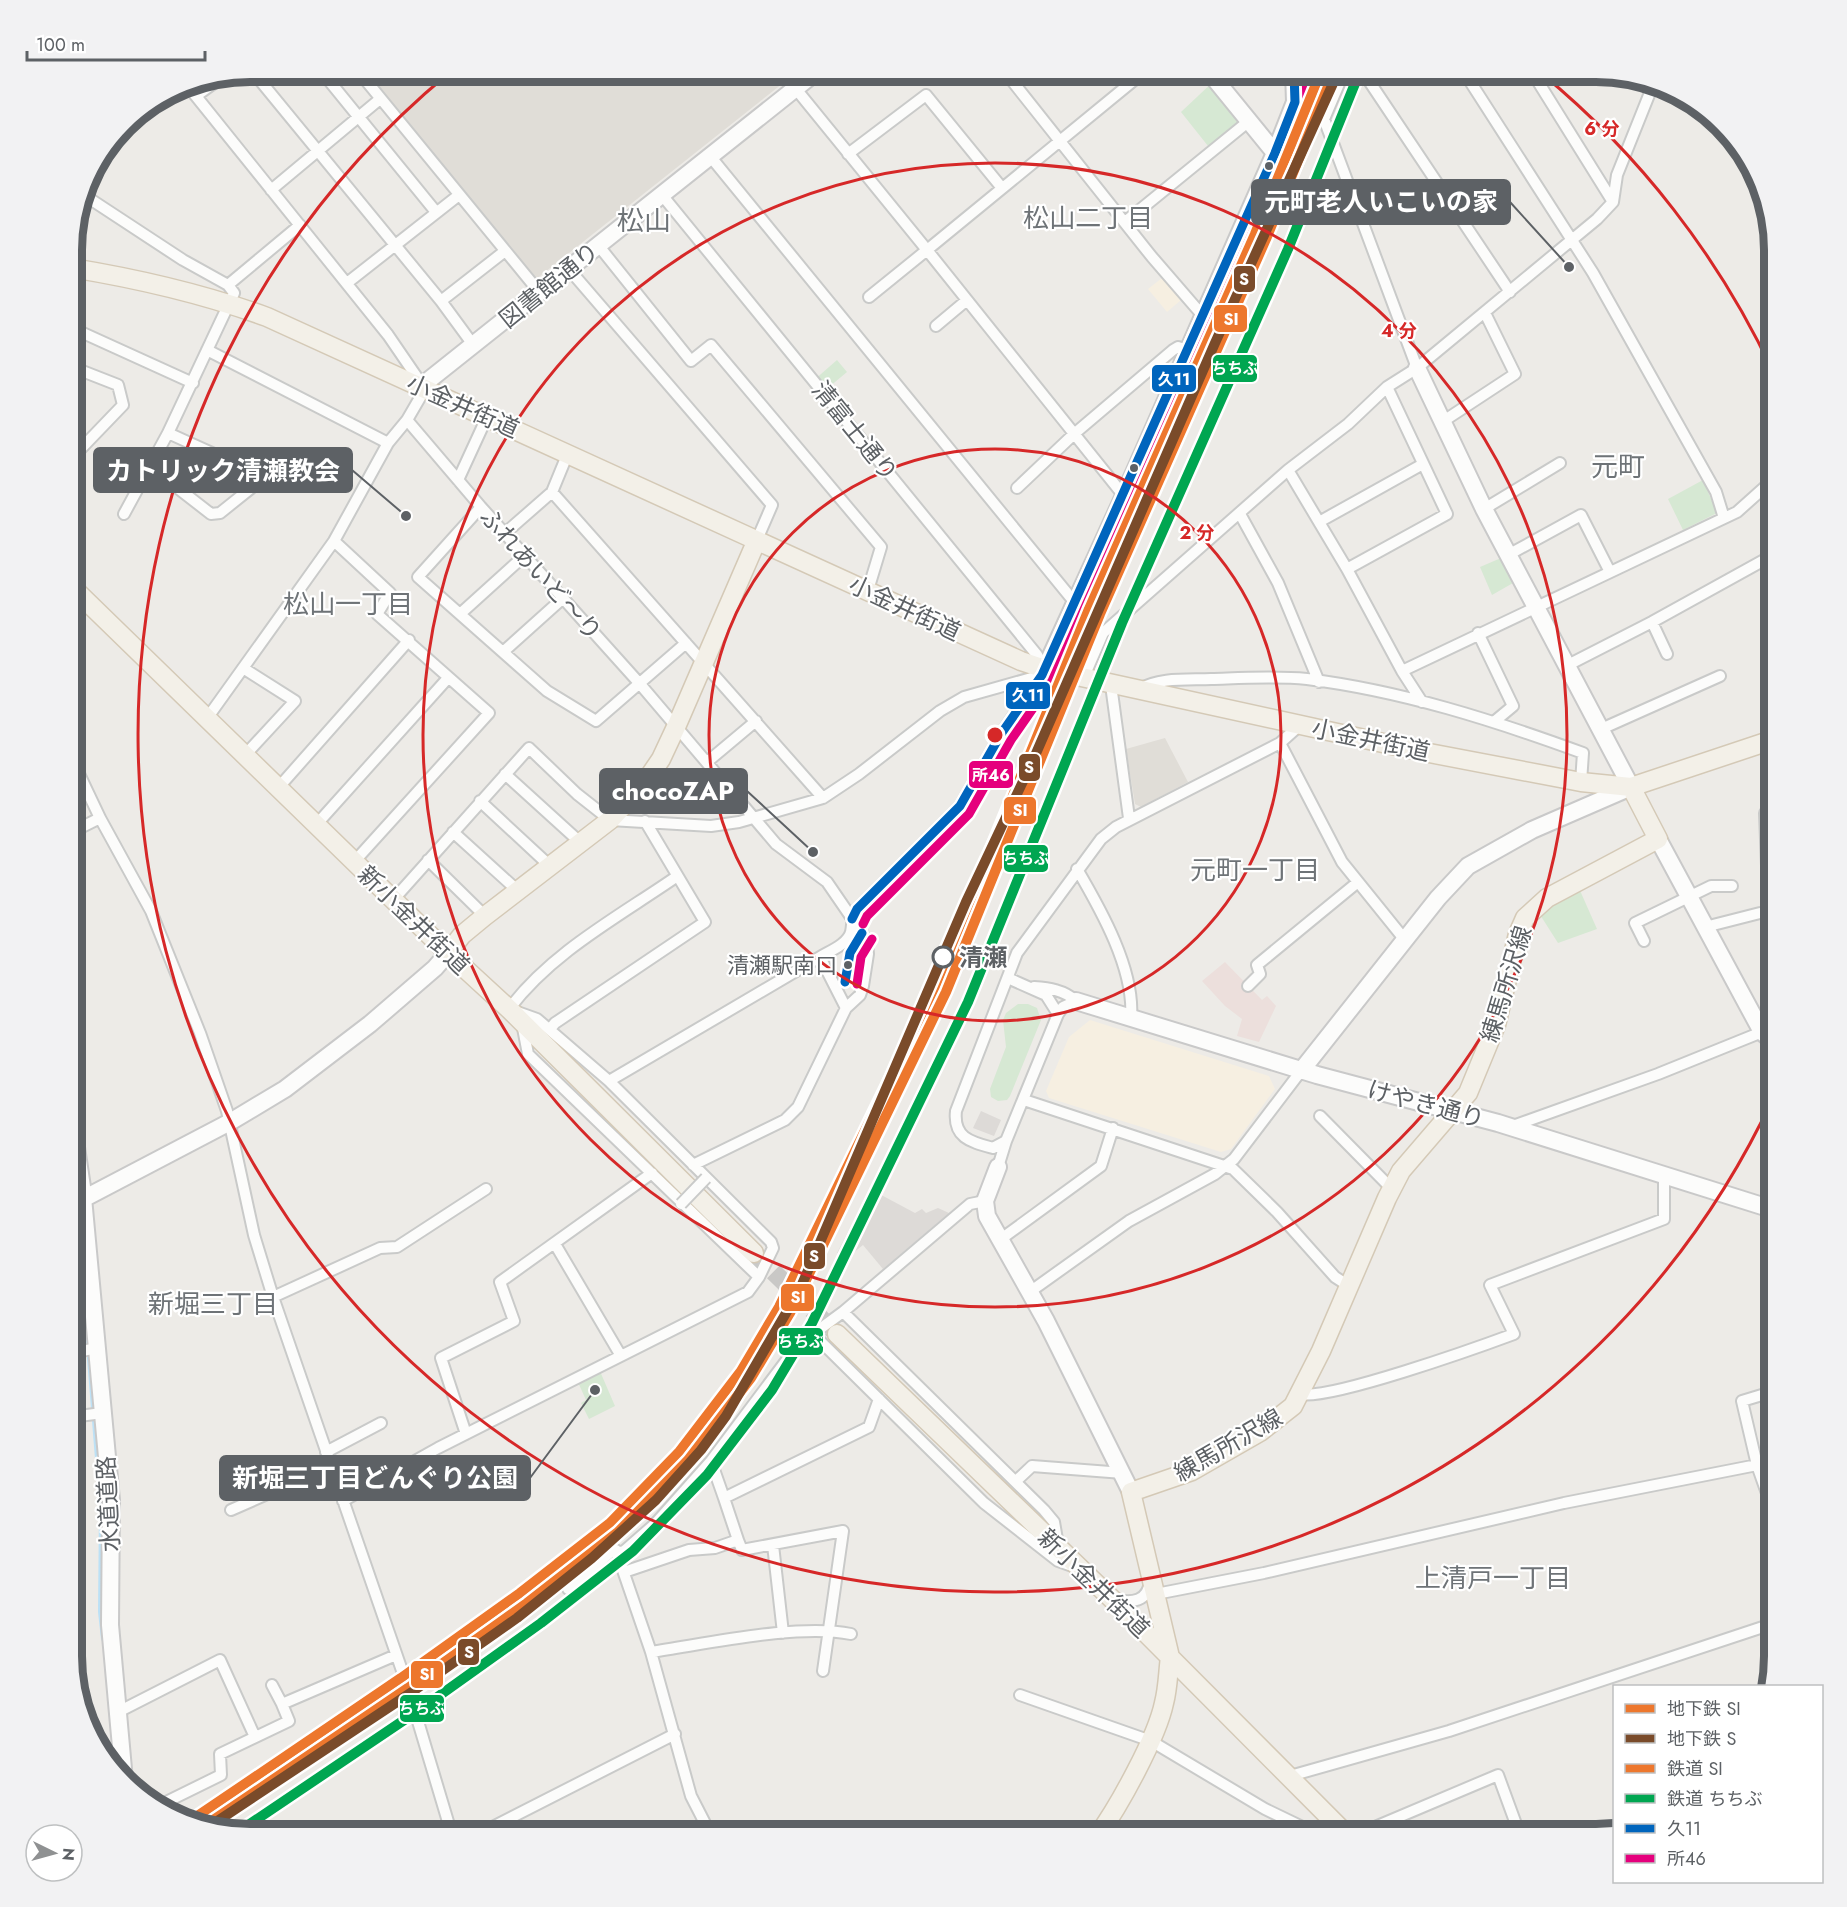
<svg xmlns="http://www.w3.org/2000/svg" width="1847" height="1907" viewBox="0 0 1847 1907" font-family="Jost,'Noto Sans JP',sans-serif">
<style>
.commercial{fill:#f6efe1}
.industrial{fill:#dddad7}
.education{fill:#e0ddd7}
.medical{fill:#ecdfdc}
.green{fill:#d6e8d3}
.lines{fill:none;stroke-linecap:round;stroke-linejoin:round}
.stream{stroke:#bce1f6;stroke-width:4}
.primary-tunnel{stroke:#c9c8c6;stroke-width:18;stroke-dasharray:18 9;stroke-linecap:butt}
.street-casing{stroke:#c9cac9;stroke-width:14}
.secondary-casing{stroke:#c9c9c9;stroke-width:20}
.primary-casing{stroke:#d4c9b6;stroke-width:21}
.street{stroke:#fcfcfb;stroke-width:10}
.secondary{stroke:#fcfcfb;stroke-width:16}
.primary{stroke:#f3f0e8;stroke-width:18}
.street-bridge-casing{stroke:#c9cac9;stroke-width:14;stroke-linecap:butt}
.street-bridge{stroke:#fcfcfb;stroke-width:10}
.bus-1-casing{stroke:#fff;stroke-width:14}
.bus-2-casing{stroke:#fff;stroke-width:14}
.bus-1{stroke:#0065bd;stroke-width:9}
.bus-2{stroke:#e5007d;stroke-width:9}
.rail-1-casing{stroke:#fff;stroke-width:15}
.rail-2-casing{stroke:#fff;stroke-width:15}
.rail-1{stroke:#ed772d;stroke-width:10}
.rail-2{stroke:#00a651;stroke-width:10}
.metro-1-casing{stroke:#fff;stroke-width:15}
.metro-2-casing{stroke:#fff;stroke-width:15}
.metro-1{stroke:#ed772d;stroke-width:10}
.metro-2{stroke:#7a4b2a;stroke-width:10}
.ring{fill:none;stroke:#d62828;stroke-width:3}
.bus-dot{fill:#5d6165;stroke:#fff;stroke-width:2}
.stop-dot{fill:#fff;stroke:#5d6165;stroke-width:3}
.labels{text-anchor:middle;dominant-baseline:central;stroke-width:4.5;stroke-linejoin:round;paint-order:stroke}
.bus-label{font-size:22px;fill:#5d6165;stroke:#fff;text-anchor:end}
.street-label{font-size:24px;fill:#5d6165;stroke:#fff}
.stop-label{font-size:24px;font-weight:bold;fill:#5d6165;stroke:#fff;text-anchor:start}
.neighbourhood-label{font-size:26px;fill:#6e7377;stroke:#fff}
.quarter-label{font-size:27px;fill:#6e7377;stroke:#fff}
.rim{fill:none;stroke:#5d6165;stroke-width:8}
.centre{fill:#d62828;stroke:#fff;stroke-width:3}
.ring-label{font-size:18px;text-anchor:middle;font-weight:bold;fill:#d62828;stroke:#fff;stroke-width:4.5;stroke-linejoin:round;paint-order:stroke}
.leader{fill:none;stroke:#5d6165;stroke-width:2}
.callout-dot{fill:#5d6165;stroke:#fff;stroke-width:2}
.callout{fill:#5d6165;stroke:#5d6165;stroke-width:2}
.callout-label{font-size:26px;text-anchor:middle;font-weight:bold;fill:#fff}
.line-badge{stroke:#fff;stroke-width:2}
.badge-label{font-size:16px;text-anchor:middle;font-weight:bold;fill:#fff}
</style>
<rect width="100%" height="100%" fill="#edebe7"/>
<!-- commercial -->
<path class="commercial" d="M 1162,278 L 1181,300 L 1167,312 L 1148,289 Z
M 1090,1020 L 1269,1076 L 1275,1089 L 1231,1149 L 1221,1152 L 1049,1098 L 1046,1091 L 1069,1037 Z"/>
<!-- industrial -->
<path class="industrial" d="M 981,1111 L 1001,1120 L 994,1136 L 973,1128 Z
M 870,1189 L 915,1213 L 922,1209 L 926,1213 L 938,1208 L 949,1213 L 883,1269 L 863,1245 L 847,1258 L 837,1253 Z"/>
<!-- education -->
<path class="education" d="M 392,72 L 797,72 L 535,280 L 376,86 Z
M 1165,738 L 1188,782 L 1141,807 L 1135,804 L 1126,749 Z"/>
<!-- medical -->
<path class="medical" d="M 1225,962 L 1262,1000 L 1267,996 L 1276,1006 L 1259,1042 L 1237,1036 L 1242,1019 L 1225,1006 L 1202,981 Z"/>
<!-- green -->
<path class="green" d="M 1215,80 L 1249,121 L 1212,151 L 1181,112 Z
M 837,360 L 847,372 L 823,392 L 813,381 Z
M 1703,480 L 1717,513 L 1683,530 L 1668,499 Z
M 1508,555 L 1520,579 L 1492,595 L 1480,567 Z
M 1578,886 L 1597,929 L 1558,943 L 1537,910 Z
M 1018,1004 L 1028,1004 L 1037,1008 L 1041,1020 L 1010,1096 L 1007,1100 L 998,1101 L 991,1097 L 990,1089 L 1006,1047 L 1003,1020 L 1006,1013 Z
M 599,1369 L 615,1406 L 589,1419 L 581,1403 L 586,1400 L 577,1380 Z"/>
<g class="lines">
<!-- stream -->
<path class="stream" d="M 72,1179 L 76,1205
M 85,1308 L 101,1509 L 100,1612 L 103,1639"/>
<!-- primary-tunnel -->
<path class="primary-tunnel" d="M 754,1253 L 837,1334"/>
<defs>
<path id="street" d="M 253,72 L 441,301 L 505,251
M 322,72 L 436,212
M 359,72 L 540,293
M 1005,72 L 1152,257 L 1203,316
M 1363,72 L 1510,292
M 1464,72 L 1593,273 L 1716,492 L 1724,518
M 1532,72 L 1613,202
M 187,85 L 388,335 L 425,389 L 407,420 L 388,443 L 334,541 L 208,717
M 796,89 L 927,250 L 869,297
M 1296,89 L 1305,90 L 1324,119 L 1417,368
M 1305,90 L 1313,72
M 196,96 L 221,78
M 1324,119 L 1344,72
M 848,154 L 926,95 L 1002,188
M 710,156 L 1076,604
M 271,190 L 380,99
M 84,195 L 183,260 L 228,285 L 234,293 L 168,433 L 124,514
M 662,195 L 1037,655 L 1045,669 L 1001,734 L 960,806 L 857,909 C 851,917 853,923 851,932 C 848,944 830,951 820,957 L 846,1008
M 1125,222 L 1249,121
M 598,245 L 691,361 L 711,345 L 881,547 L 868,590
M 568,268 L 772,505 L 756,542
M 347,283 L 459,195
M 228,285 L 300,225
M 441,301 L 474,346
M 936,326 L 967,300
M 72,328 L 193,383
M 207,350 L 388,443
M 407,420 L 481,507 L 640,684 L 776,844 L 827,882 L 862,933 L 867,943 L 868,954 L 863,986 L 860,995 L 846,1008 L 798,1107 L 785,1120 L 693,1165
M 1442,422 L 1515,374 L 1485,313
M 568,453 L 552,492 L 823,798
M 72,458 L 123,405 L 118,385 L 72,367
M 1288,470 L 1347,569 L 1402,671
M 148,474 L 175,486 L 211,514 L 220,513 L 265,477 L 168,433
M 458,480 L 487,417
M 1017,488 L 1074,434 L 1173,350 L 1178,347 L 1188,350
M 1124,496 L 927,250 L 1144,72
M 481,507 L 418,577 L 547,691 L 596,721 L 686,643
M 1484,509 L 1560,463
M 1240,514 L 1278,583 L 1319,682
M 1319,522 L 1423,464
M 504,534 L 552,492
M 334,541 L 390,593 L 377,614 L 489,713 L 354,862
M 1508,555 L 1581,515 L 1610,572
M 1347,569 L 1447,514 L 1387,387
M 460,614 L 524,556
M 1652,622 L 1667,654
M 1478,633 L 1513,706 L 1495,721
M 503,652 L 562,599
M 1566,666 L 1652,622 L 1775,554
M 243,668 L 295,701 L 246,754
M 1083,679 L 1103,633 L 1288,470 L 1348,424 L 1387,387 L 1417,368 L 1597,219 L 1613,202 L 1617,175 L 1653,85
M 1111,685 L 1129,818
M 1140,689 C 1159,677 1189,680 1211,679 C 1243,678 1275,676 1307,679 C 1402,691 1493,720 1583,753 L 1581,782
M 1422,702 L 1402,671 L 1737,512 L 1775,478
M 1599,730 L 1720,676
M 1280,743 L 1342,862 L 1405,940
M 72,759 L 100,818 L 151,911 L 200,1033 L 227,1111 L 254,1235 L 273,1297 L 408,1688 L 452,1835
M 707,762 L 756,721
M 505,774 L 581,843
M 279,787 L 409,640
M 480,801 L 550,866
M 316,825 L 448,678
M 72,832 L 100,818
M 453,832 L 517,890
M 428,860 L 485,916
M 1767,866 L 1765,813 L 1775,814
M 1077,869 C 1101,910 1135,970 1131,1018
M 676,877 C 618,917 552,952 509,1009 L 537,1019 L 609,1081 L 771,1242 L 773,1248 L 759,1277
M 394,899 L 529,748 L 577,794 L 610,820 L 711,826 L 739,822 L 823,798 L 859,774 L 940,711 L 964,697 L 1042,675
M 1705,927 L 1760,913
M 1644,941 L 1635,923 L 1711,886 L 1732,886
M 1010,979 L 1046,995 L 1058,1014
M 1248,986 L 1260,974 L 1257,965 L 1358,882
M 550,1029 L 555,1023 L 705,922 L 645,821
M 609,1081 L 820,957
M 1024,1100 L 1233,1169 L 1277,1212 L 1335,1277 L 1349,1286
M 1320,1116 L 1392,1189
M 1510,1127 L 1658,1074 L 1762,1032
M 1006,1141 L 993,1148 C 971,1142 953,1138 956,1111 L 1017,953 L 1101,839 L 1116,827 L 1280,743 L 1300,725
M 998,1167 L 1006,1141 L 1058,1014 L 1063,1007 L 1076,1001 C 1064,990 1049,988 1034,987
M 1001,1239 L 1101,1166 L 1113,1128
M 555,1244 L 621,1356
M 1031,1291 L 1129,1221 L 1215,1174 L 1234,1159 L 1301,1071
M 273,1297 L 380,1248 L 397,1247 L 486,1189
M 843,1312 L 1044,1510 L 1054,1522 L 1058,1545
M 813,1334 L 984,1503 L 1058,1561 L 1072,1566
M 72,1353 L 97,1348
M 1775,1391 L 1742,1401 L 1757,1465 L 1775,1516
M 1300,1394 C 1328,1401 1479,1347 1514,1334 L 1490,1285 L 1664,1219 L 1664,1174
M 72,1417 L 102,1413
M 466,1434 L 441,1358 L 514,1321 L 500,1282 L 652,1173
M 326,1452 L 381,1423
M 711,1461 L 724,1498
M 1016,1481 L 1032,1466 L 1123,1473
M 343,1501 L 438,1448 L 748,1292 L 759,1277 L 528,1054 L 522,1023
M 231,1510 L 331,1466
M 738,1540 L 742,1550 L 843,1531 L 823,1671
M 773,1545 L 783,1633
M 616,1550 L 651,1652 L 691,1796 L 711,1835
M 624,1572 L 689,1550 L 715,1548 L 738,1540 L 724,1498 L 869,1427 L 879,1399
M 568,1589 L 612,1551 L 623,1552 L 655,1524 L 711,1461 L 798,1345 L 843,1312 L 970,1204 L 985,1201
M 1156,1594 L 1264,1573 L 1564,1503 L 1757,1465 L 1775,1458
M 1115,1600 C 1132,1603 1148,1602 1150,1581
M 651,1652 C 706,1644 799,1623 851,1634
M 272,1685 L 282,1704 L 396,1655
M 1020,1695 L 1151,1741 L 1265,1809 L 1319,1835
M 118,1712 L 220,1660 L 255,1737
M 1290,1776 L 1449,1731 L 1775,1623
M 158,1806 L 221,1775 L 220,1754 L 289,1721 L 282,1704
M 477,1835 L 675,1734
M 1356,1835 L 1498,1775 L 1520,1835
M 1497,1835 L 1516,1827"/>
<path id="secondary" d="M 1209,72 L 1275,153
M 425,389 L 429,380 L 816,72
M 1045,669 L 1124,496 L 1275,153 L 1295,102 L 1294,72
M 1658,839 L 1762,1032 L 1775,1043
M 1076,1001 L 1317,1075 L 1498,1123 L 1775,1210
M 1301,1071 L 1438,898 L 1468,866 L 1532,830 L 1631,787 L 1484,509 L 1417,368
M 72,1121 L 82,1187 L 111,1500 L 110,1625 L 124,1780
M 998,1167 L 985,1201 L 987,1216 L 1046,1321 L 1131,1492
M 83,1199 L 230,1122 L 285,1089 L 370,1024 L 435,968 L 448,953"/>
<path id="primary" d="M 72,268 C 139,279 204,294 267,317 L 1021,661 L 1045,669 L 1424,752 L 1581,782 L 1631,787 L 1775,739
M 72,587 L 448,953 L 509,1009 L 754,1253
M 448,953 L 462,935 L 485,916 L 610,820 L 644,784 L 661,759 L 676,727 L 756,542
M 837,1334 L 1112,1599 L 1347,1835
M 1098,1835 C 1119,1806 1157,1737 1164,1703 C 1168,1688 1168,1672 1170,1657 L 1131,1492 L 1192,1471 L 1260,1432 L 1293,1406 L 1321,1351 L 1387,1198 L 1401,1171 L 1468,1093 L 1496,1025 L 1518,934 L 1525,918 L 1547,898 L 1658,839 L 1631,787"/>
</defs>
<!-- street casing -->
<use href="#street" class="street-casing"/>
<!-- secondary casing -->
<use href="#secondary" class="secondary-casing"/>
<!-- primary casing -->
<use href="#primary" class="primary-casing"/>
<!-- street -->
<use href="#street" class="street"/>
<!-- secondary -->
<use href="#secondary" class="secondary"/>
<!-- primary -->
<use href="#primary" class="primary"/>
<defs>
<path id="street-bridge" d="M 681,1204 L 706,1178"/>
</defs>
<!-- street-bridge casing -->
<use href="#street-bridge" class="street-bridge-casing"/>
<!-- street-bridge -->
<use href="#street-bridge" class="street-bridge"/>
<defs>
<path id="bus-1" d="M 852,919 L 857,909 L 960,806 L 1001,734 L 1042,675 L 1275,153 L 1295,102 L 1294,72
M 845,982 L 850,953 L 862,933"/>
<path id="bus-2" d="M 863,924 L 867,916 L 969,814 L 1011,740 L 1052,681 L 1286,158 L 1307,105 L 1306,72
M 857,984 L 861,957 L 872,939"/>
</defs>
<!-- bus-1 casing -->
<use href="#bus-1" class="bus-1-casing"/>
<!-- bus-2 casing -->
<use href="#bus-2" class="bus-2-casing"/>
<!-- bus-1 -->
<use href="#bus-1" class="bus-1"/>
<!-- bus-2 -->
<use href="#bus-2" class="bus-2"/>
<defs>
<path id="rail-1" d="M 199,1815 L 401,1678 L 520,1593 L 610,1523 L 679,1452 L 741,1371 L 779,1307 L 935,987 L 1089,609 L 1255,234 L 1321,72"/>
<path id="rail-2" d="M 238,1832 L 422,1708 L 541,1623 L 633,1551 L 707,1475 L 772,1390 L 812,1323 L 968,1002 L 1122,623 L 1288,249 L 1356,81"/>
</defs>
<!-- rail-1 casing -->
<use href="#rail-1" class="rail-1-casing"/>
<!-- rail-2 casing -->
<use href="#rail-2" class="rail-2-casing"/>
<!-- rail-1 -->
<use href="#rail-1" class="rail-1"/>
<!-- rail-2 -->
<use href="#rail-2" class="rail-2"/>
<defs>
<path id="metro-1" d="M 206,1825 L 408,1688 L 527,1603 L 618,1532 L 688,1460 L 751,1378 L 790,1313 L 946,992 L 1100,614 L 1266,239 L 1334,72"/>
<path id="metro-2" d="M 210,1826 L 412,1692 L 517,1618 L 592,1558 L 656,1500 L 701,1450 L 726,1416 L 800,1289 L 966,902 L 1034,758 L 1215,343 L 1336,77"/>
</defs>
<!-- metro-1 casing -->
<use href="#metro-1" class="metro-1-casing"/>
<!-- metro-2 casing -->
<use href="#metro-2" class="metro-2-casing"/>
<!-- metro-1 -->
<use href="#metro-1" class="metro-1"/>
<!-- metro-2 -->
<use href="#metro-2" class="metro-2"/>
</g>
<!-- distance rings -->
<g class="ring">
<circle cx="995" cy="735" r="286"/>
<circle cx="995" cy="735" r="572"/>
<path d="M1773 1098A858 858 0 1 1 449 73M1541 73A858 858 0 0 1 1773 372"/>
</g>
<!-- markers -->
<g class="bus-dot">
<circle cx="1269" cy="166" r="5"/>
<circle cx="1134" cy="468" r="5"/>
<circle cx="848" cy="965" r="5"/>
</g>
<circle class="stop-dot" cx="943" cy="957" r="10"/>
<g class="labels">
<!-- bus labels -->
<g class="bus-label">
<text x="837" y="965">清瀬駅南口</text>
</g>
<!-- street labels -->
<g class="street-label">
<text transform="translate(549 285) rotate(-39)">図書館通り</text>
<text transform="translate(463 406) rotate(24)">小金井街道</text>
<text transform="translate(855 431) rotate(51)">清富士通り</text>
<text transform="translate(541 574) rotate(48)">ふれあいど～り</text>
<text transform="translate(905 608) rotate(25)">小金井街道</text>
<text transform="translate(1371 740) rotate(12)">小金井街道</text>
<text transform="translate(414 920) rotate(44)">新小金井街道</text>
<text transform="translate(1506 984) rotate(-73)">練馬所沢線</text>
<text transform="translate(1426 1104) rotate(15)">けやき通り</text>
<text transform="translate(1228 1445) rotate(-30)">練馬所沢線</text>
<text transform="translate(108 1504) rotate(-93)">水道道路</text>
<text transform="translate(1094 1583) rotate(44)">新小金井街道</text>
</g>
<!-- stop labels -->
<g class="stop-label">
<text x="959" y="957">清瀬</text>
</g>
<!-- neighbourhood labels -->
<g class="neighbourhood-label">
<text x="1088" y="218">松山二丁目</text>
<text x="348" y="604">松山一丁目</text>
<text x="1255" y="870">元町一丁目</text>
<text x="213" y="1304">新堀三丁目</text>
<text x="1493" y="1578">上清戸一丁目</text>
</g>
<!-- quarter labels -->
<g class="quarter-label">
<text x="644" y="220">松山</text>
<text x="1618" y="466">元町</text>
</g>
</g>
<!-- crop -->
<path d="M0 0H1847V1907H0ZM250 82H1596A168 168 0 0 1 1764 250V1656A168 168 0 0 1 1596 1824H250A168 168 0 0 1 82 1656V250A168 168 0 0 1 250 82Z" fill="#f2f2f3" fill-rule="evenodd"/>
<path class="rim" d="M250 82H1596A168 168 0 0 1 1764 250V1656A168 168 0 0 1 1596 1824H250A168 168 0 0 1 82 1656V250A168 168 0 0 1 250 82Z"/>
<circle cx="995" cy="735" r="9" class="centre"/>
<g class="ring-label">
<text x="1602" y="135">6 分</text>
<text x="1399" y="337">4 分</text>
<text x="1197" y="539">2 分</text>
</g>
<!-- callouts -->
<path class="leader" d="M1569 267L1510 202M406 516L352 470M813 852L747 791M595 1390L530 1478"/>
<g class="callout-dot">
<circle cx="1569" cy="267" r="6"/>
<circle cx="406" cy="516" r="6"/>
<circle cx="813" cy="852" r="6"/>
<circle cx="595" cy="1390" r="6"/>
</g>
<g class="callout">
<rect x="1252" y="180" width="258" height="44" rx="6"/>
<rect x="94" y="448" width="258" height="44" rx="6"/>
<rect x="600" y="769" width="147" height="44" rx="6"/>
<rect x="220" y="1456" width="310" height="44" rx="6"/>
</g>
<g class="callout-label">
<text x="1381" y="211">元町老人いこいの家</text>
<text x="223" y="480">カトリック清瀬教会</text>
<text x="673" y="800">chocoZAP</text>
<text x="375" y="1487">新堀三丁目どんぐり公園</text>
</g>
<g class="line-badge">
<rect x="1233" y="265" width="23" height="28" rx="6" fill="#7a4b2a"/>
<rect x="1213" y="304" width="35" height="29" rx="6" fill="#ed772d"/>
<rect x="1212" y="354" width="46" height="29" rx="6" fill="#00a651"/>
<rect x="1151" y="364" width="46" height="29" rx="6" fill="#0065bd"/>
<rect x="1005" y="681" width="46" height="29" rx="6" fill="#0065bd"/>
<rect x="1018" y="753" width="23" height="29" rx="6" fill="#7a4b2a"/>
<rect x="968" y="760" width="46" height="29" rx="6" fill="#e5007d"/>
<rect x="1003" y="796" width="34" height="29" rx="6" fill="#ed772d"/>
<rect x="1003" y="844" width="46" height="29" rx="6" fill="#00a651"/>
<rect x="803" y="1242" width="23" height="28" rx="6" fill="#7a4b2a"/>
<rect x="780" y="1283" width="35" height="29" rx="6" fill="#ed772d"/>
<rect x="778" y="1327" width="46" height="29" rx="6" fill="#00a651"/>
<rect x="457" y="1638" width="23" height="28" rx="6" fill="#7a4b2a"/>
<rect x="410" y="1660" width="34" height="29" rx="6" fill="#ed772d"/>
<rect x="399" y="1694" width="46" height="29" rx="6" fill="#00a651"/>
</g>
<g class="badge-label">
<text x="1244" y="285">S</text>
<text x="1231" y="325">SI</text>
<text x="1235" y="374">ちちぶ</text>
<text x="1174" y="385">久11</text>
<text x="1028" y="701">久11</text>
<text x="1029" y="773">S</text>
<text x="991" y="781">所46</text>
<text x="1020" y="816">SI</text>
<text x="1026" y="864">ちちぶ</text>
<text x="814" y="1262">S</text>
<text x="798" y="1303">SI</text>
<text x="801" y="1347">ちちぶ</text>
<text x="469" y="1658">S</text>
<text x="427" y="1680">SI</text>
<text x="422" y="1714">ちちぶ</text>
</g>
<!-- legend -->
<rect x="1613" y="1685" width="210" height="198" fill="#ffffff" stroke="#bec0c1" stroke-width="1.5"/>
<rect x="1625" y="1704" width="30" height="9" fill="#ed772d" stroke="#bec0c1" stroke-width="1.5"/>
<text x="1667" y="1715" font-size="18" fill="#5d6165">地下鉄 SI</text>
<rect x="1625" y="1734" width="30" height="9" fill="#7a4b2a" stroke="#bec0c1" stroke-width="1.5"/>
<text x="1667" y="1745" font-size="18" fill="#5d6165">地下鉄 S</text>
<rect x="1625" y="1764" width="30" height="9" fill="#ed772d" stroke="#bec0c1" stroke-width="1.5"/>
<text x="1667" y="1775" font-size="18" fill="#5d6165">鉄道 SI</text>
<rect x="1625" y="1794" width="30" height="9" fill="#00a651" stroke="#bec0c1" stroke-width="1.5"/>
<text x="1667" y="1805" font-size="18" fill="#5d6165">鉄道 ちちぶ</text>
<rect x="1625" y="1824" width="30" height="9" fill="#0065bd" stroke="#bec0c1" stroke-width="1.5"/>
<text x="1667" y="1835" font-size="18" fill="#5d6165">久11</text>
<rect x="1625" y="1854" width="30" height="9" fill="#e5007d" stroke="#bec0c1" stroke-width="1.5"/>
<text x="1667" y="1865" font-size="18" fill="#5d6165">所46</text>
<!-- north arrow -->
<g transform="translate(54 1853) rotate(95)"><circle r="28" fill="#ffffff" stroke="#bec0c1" stroke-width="1.5"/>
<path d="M0-4.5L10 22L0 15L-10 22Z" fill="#8f9192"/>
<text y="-9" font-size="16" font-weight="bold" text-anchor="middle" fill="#5d6165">N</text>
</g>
<!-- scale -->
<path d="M27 51v9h178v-9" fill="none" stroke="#5d6165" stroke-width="3"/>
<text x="36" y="51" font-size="18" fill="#5d6165" stroke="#ffffff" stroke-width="4.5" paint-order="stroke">100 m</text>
</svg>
